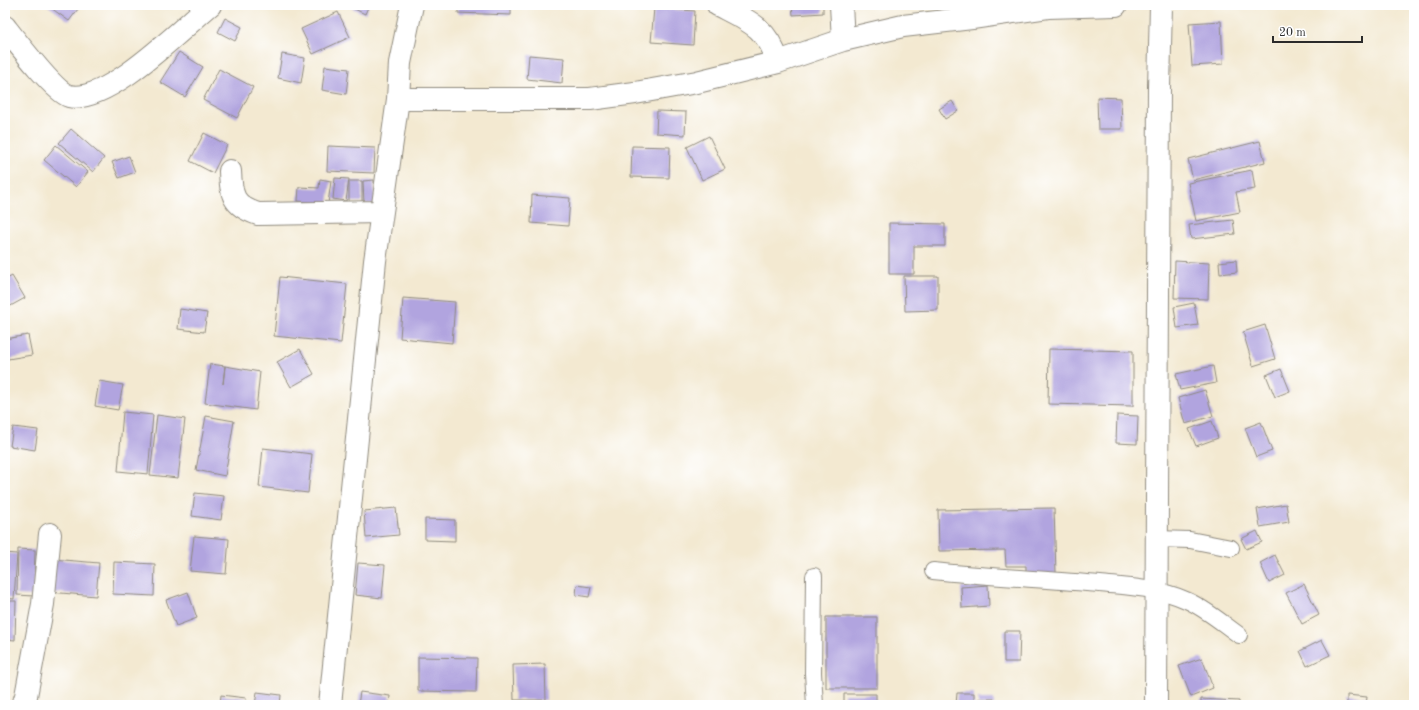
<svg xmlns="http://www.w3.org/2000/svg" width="1419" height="710" viewBox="0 0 1419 710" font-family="'Old Standard TT',serif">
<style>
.building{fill:#b1a4df}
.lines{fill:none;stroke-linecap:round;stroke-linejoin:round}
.lane-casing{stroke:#8f8a7e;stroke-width:18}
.street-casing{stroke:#8f8a7e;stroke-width:24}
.lane{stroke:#fff;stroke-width:16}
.street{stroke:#fff;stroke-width:22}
</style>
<rect width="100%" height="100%" fill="#fff"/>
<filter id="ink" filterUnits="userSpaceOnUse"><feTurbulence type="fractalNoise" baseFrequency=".025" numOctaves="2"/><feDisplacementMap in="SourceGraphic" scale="8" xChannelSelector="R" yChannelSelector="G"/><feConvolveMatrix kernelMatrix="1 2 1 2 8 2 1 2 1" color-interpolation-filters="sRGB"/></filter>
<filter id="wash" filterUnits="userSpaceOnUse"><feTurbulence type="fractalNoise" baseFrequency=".012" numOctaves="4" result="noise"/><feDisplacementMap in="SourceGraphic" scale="16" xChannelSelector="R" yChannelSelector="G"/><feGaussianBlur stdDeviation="0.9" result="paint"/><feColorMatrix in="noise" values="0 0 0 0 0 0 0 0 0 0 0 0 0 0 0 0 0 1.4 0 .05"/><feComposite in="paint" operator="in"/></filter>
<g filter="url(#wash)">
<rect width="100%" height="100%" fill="#f3e9d1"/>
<g id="blocks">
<!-- building -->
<path class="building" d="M 47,5 L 81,5 L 69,21 Z
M 346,5 L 369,5 L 365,14 Z
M 458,5 L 511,5 L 511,15 L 458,13 Z
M 792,5 L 823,5 L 823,13 L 793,15 Z
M 654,8 L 695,11 L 693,45 L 651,42 Z
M 338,12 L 350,37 L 313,54 L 301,29 Z
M 225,18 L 242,27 L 235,41 L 218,32 Z
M 1221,21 L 1223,64 L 1192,66 L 1189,23 Z
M 179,52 L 203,67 L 185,97 L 160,82 Z
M 282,54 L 305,58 L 301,83 L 278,78 Z
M 529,55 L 564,58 L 562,83 L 527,79 Z
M 325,66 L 349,69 L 346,94 L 322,90 Z
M 219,69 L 253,87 L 237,118 L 203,100 Z
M 1097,97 L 1121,98 L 1122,129 L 1098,129 Z
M 952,101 L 958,111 L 945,119 L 939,109 Z
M 657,111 L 686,112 L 685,135 L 656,133 Z
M 71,129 L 104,158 L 93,172 L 59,143 Z
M 204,133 L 227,145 L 213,173 L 190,161 Z
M 709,136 L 725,169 L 702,180 L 687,147 Z
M 1260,141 L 1265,162 L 1193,180 L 1188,159 Z
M 56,145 L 88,172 L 76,187 L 44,160 Z
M 328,146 L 375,148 L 374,173 L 327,171 Z
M 632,146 L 670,147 L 669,178 L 631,177 Z
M 129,156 L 135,172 L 119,178 L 112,162 Z
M 1252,170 L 1255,189 L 1236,192 L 1240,212 L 1196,221 L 1188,183 Z
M 335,178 L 349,179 L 346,201 L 333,199 Z
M 320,179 L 331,181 L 328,204 L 298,201 L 299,187 L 319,188 Z
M 374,180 L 375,204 L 364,204 L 363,181 Z
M 349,181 L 362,181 L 362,202 L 349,202 Z
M 532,195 L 570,198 L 568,226 L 531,223 Z
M 1233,220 L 1235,234 L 1191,239 L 1189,225 Z
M 889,223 L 945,224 L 945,246 L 914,246 L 914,274 L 889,274 Z
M 1236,260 L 1237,272 L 1220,274 L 1219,262 Z
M 1175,261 L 1209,263 L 1208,299 L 1174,298 Z
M 12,276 L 25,298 L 5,309 L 5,280 Z
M 904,276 L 938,276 L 938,310 L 905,311 Z
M 280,277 L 347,284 L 341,343 L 274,336 Z
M 403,298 L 455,302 L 452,343 L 400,338 Z
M 1194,303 L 1198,325 L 1177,328 L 1174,307 Z
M 180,309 L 207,313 L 204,332 L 178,329 Z
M 1265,325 L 1275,359 L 1253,366 L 1243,332 Z
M 28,335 L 32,355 L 8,359 L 5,339 Z
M 300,349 L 314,374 L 291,387 L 277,362 Z
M 1049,349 L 1133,351 L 1133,406 L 1048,404 Z
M 210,364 L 225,366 L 223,384 L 225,366 L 260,372 L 256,410 L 205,403 Z
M 1213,366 L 1216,383 L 1180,390 L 1176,374 Z
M 1281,369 L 1290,391 L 1275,397 L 1266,375 Z
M 99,381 L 123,385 L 118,410 L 95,406 Z
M 1205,390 L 1213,416 L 1185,424 L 1178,398 Z
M 123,412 L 153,415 L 148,474 L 118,471 Z
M 157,415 L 185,419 L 178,478 L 150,475 Z
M 1117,415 L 1138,416 L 1137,444 L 1116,443 Z
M 206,416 L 234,421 L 225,476 L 196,470 Z
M 1212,421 L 1218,438 L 1196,446 L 1189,429 Z
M 1261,422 L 1272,451 L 1256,457 L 1245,428 Z
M 13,427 L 38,430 L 35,450 L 10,446 Z
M 263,448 L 312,454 L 308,493 L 259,487 Z
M 195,493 L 224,496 L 221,520 L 192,516 Z
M 1286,504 L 1289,522 L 1260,527 L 1257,509 Z
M 396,508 L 399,535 L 366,538 L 364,511 Z
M 1054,508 L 1056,574 L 1026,575 L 1026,566 L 1006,566 L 1005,550 L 939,551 L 938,510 Z
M 425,519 L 455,520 L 455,541 L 425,540 Z
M 1257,531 L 1262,542 L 1246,549 L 1241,539 Z
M 194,536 L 229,539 L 226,574 L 190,571 Z
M 18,549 L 35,550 L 34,596 L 17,595 Z
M 5,553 L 17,554 L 14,599 L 5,598 Z
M 1275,555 L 1285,575 L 1269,583 L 1260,563 Z
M 52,559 L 99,563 L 96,596 L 49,592 Z
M 114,562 L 155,564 L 154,596 L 113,594 Z
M 358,563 L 385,565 L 382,598 L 355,595 Z
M 1304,584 L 1319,615 L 1302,624 L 1286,593 Z
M 577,585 L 591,587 L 589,597 L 576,595 Z
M 988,585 L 989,606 L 962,608 L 961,587 Z
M 188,592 L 197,618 L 176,626 L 166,600 Z
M 5,601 L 16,601 L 15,640 L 5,639 Z
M 826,617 L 877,617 L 877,688 L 826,688 Z
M 1004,631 L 1020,631 L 1019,662 L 1004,662 Z
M 1322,640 L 1330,655 L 1307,666 L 1300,651 Z
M 5,645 L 9,646 L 6,660 L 5,660 Z
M 418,657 L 477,658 L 476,692 L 418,691 Z
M 1202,658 L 1213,688 L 1191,697 L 1179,666 Z
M 545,664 L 546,700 L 514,700 L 513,665 Z
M 257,692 L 281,695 L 280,705 L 255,705 Z
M 360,692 L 390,696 L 389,705 L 358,705 Z
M 957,693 L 974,693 L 974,705 L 956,705 Z
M 844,694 L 876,694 L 876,705 L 844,705 Z
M 221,695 L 246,698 L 245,705 L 220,705 Z
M 1347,695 L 1367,697 L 1366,705 L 1347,705 Z
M 978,699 L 994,699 L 994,705 L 978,705 Z
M 1201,699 L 1239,701 L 1239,705 L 1201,705 Z
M 1269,702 L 1286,702 L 1286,705 L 1269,705 Z"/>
</g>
</g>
<g filter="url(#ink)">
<use href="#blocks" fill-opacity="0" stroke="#8f8a7e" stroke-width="1"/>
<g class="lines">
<defs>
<path id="lane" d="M 1156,539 L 1190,540 L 1231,548
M 933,571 C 988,577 1044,579 1100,584 C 1129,587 1159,588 1186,600 C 1205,608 1222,623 1239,635
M 814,576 L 813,673 L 815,705"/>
<path id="street" d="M 718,5 C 749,21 767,27 778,62
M 841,5 L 843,40
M 5,27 C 16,41 55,92 69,96 C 107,105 182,28 210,5
M 398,99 L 590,99 L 635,93 L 697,82 L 778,62 L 843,40 L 903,26 L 972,18 L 1048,7 L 1116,5
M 230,171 C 231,195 233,206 258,214 L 382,212
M 23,705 L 26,696 L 43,604 L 50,534
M 330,705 L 375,261 L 398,99 L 400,63 L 412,5
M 1156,705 L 1159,88 L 1161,5"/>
</defs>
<!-- lane casing -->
<use href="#lane" class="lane-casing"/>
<!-- street casing -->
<use href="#street" class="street-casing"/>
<!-- lane -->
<use href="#lane" class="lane"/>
<!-- street -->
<use href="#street" class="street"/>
</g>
</g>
<!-- margin -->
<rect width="1419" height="710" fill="none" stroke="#fff" stroke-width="20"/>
<!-- scale -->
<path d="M1273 36v6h89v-6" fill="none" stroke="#2b2b2b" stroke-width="2"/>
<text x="1279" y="36" font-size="12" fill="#2b2b2b" stroke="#ffffff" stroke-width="3" paint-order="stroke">20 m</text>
</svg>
